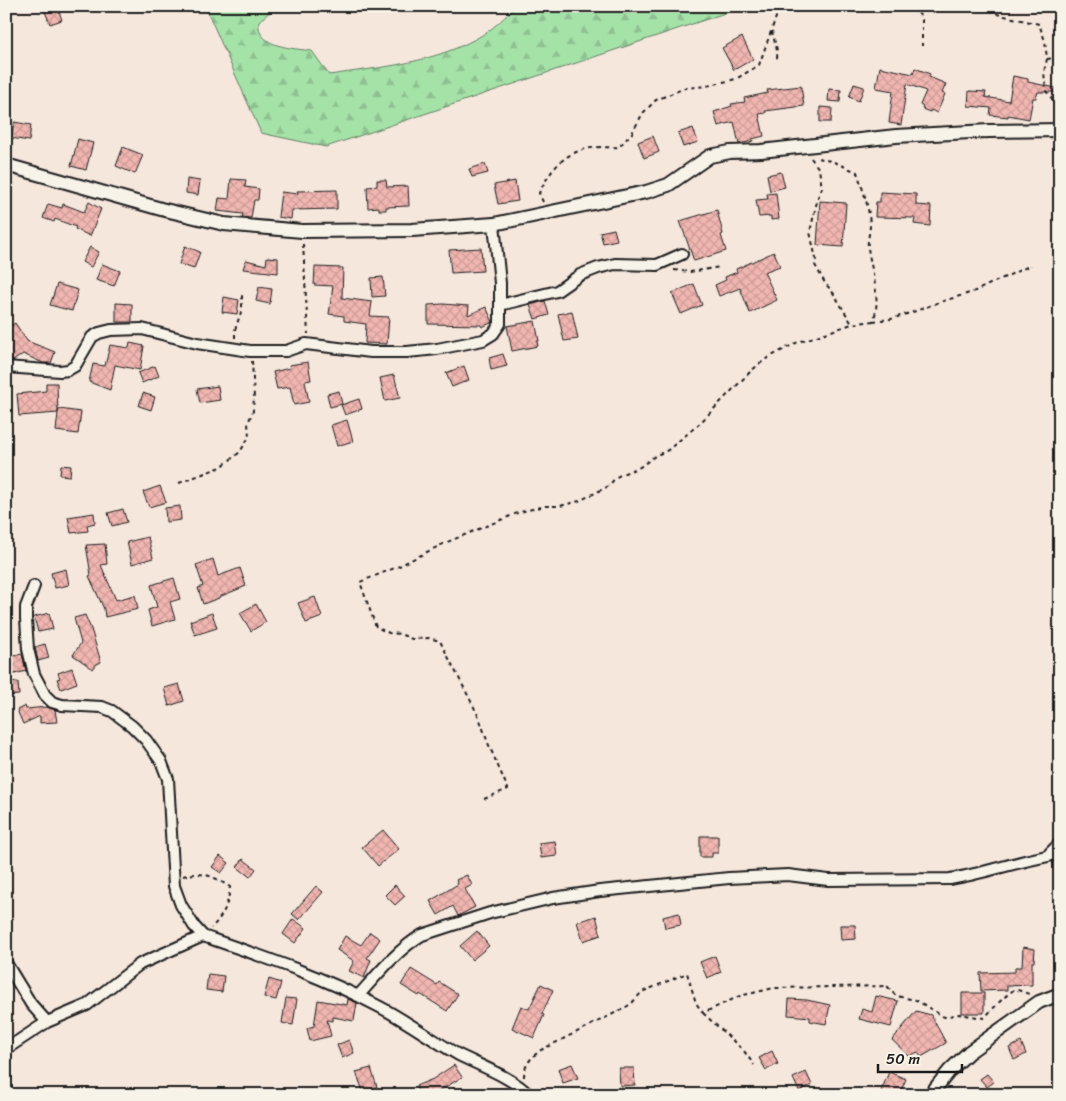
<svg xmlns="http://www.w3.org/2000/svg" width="1066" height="1101" viewBox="0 0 1066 1101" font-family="Sriracha,sans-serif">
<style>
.forest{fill:url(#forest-firs);stroke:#607f62}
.building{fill:url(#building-cross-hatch);stroke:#1c1c1c}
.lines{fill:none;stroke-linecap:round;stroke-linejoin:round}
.minor-casing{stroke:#1c1c1c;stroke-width:14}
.tertiary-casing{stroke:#1c1c1c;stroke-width:16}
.path{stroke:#1c1c1c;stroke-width:2;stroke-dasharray:4 4;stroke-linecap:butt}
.minor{stroke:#f7f3e8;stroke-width:10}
.tertiary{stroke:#f7f3e8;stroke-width:12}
</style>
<defs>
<pattern id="forest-firs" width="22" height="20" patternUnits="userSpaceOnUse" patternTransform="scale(1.25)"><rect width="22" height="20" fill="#a5e2a8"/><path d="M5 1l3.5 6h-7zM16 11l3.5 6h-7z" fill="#8dc190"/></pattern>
<pattern id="building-cross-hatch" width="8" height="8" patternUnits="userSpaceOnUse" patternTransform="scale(1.25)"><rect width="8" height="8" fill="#f1b6b1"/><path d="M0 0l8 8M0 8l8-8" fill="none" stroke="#ce9c98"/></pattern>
</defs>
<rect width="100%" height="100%" fill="#f6e7dd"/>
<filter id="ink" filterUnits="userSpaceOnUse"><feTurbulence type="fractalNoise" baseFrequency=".02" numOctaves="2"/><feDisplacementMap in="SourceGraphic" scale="10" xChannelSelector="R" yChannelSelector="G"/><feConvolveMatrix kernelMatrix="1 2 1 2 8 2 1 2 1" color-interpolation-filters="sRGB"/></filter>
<g filter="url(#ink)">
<!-- forest -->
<path class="forest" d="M 205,6 L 283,6 L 271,11 L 259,21 C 255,48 294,48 312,51 L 329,75 C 382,67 437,63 484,34 C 495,27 506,16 516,6 L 746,6 L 326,147 L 261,133 Z"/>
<!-- building -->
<path class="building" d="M 52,6 L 57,6 L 62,20 L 50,24 L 44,9 Z
M 742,37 L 753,59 L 734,70 L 722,48 Z
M 880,67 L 913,74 L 915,68 L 930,74 L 929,77 L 946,84 L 942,93 L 945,94 L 937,113 L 931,110 L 930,112 L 922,109 L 923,107 L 920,105 L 926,91 L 907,84 L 901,125 L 889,123 L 893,91 L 876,88 Z
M 1013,76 L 1028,79 L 1028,82 L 1056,88 L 1056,92 L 1038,92 L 1036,98 L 1033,98 L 1029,119 L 1008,115 L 1008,117 L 990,115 L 991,108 L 968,106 L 969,91 L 986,92 L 985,97 L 1009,101 Z
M 854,84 L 864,87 L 859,101 L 849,97 Z
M 801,86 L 804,106 L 765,111 L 766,113 L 759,114 L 764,136 L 752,139 L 753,141 L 739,144 L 734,122 L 718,126 L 714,112 L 732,106 L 731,104 L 745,102 L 744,98 L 768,93 L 767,90 Z
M 829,89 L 841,90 L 840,102 L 828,101 Z
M 820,107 L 832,108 L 831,122 L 820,122 Z
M 14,122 L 31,125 L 29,141 L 11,138 Z
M 693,128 L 698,142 L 683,147 L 678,133 Z
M 653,136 L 659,152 L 644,158 L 638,142 Z
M 78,139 L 93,143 L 86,170 L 71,166 Z
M 123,147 L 143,155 L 135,174 L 116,166 Z
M 485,164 L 488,173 L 472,177 L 469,169 Z
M 781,172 L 785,187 L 770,191 L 767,175 Z
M 187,179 L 200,181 L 198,195 L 186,193 Z
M 231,179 L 246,180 L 245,187 L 259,189 L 258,200 L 254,200 L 251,218 L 242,217 L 243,214 L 217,211 L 219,198 L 229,199 Z
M 377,180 L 386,180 L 387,187 L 408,186 L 409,206 L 386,207 L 386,210 L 379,210 L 379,207 L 368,208 L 367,187 L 377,186 Z
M 515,181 L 518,201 L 498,204 L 494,185 Z
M 337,190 L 337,209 L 292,210 L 291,219 L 278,217 L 281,192 L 298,194 L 297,191 Z
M 880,192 L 916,194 L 916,205 L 931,206 L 930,226 L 914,224 L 915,218 L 875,217 L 876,202 L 880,202 Z
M 776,193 L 779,219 L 771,220 L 771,216 L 759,217 L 756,200 L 768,199 L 767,194 Z
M 820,201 L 846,203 L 843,247 L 817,245 Z
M 89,202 L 101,209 L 90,236 L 75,229 L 76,227 L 55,219 L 54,222 L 43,218 L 48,204 L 62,208 L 63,204 L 84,212 Z
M 717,210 L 723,234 L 721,235 L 726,251 L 694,261 L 680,221 Z
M 614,229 L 617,240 L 603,243 L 600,232 Z
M 185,246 L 200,252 L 194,269 L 179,264 Z
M 90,247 L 99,252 L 91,267 L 82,262 Z
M 481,248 L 483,271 L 451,273 L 449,250 Z
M 774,252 L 780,266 L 764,272 L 777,300 L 750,313 L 740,288 L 719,296 L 715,285 L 726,280 L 725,277 L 737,272 L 736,269 Z
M 267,257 L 278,258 L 278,273 L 243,269 L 246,260 L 266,265 Z
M 102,264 L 120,271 L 114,286 L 96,280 Z
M 315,267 L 343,268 L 342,298 L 372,302 L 370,316 L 389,317 L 387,344 L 365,343 L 366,324 L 344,321 L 344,316 L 329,314 L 333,286 L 314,285 Z
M 383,277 L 385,296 L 372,297 L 371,278 Z
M 57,284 L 78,290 L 72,311 L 50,305 Z
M 694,284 L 702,305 L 681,314 L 672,293 Z
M 259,287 L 272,289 L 270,304 L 256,301 Z
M 224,297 L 239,300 L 237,314 L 222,312 Z
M 545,301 L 549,315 L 535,319 L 530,305 Z
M 116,303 L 132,304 L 132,322 L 116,322 Z
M 443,304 L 469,306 L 468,315 L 486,307 L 493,322 L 482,327 L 481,325 L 428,324 L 428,305 Z
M 572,311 L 578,339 L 564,341 L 558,314 Z
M 535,321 L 539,341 L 537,341 L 538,346 L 512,351 L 507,326 Z
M 15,323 L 27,341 L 55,352 L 51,363 L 43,363 L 23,354 L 13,361 L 6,351 L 6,329 Z
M 130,343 L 144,346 L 140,370 L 115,365 L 110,390 L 89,382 L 93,364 L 105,366 L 110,345 L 129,348 Z
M 503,354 L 507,366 L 491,370 L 489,358 Z
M 308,362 L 311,380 L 305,381 L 309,402 L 294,405 L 290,387 L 277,389 L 273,372 L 290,368 L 289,365 Z
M 155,366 L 159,376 L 142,383 L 138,373 Z
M 464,366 L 469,380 L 452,387 L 446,373 Z
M 394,375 L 400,398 L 385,401 L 380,378 Z
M 46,383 L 57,383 L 58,413 L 59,409 L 81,412 L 78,434 L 56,431 L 58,413 L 19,416 L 17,394 L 46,391 Z
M 218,386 L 220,400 L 200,403 L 197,389 Z
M 339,391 L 342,404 L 330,407 L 327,394 Z
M 143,393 L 155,397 L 151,410 L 139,406 Z
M 359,399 L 362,409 L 345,415 L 341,405 Z
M 347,420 L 353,441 L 337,446 L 331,425 Z
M 61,465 L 71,466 L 70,476 L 60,475 Z
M 160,486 L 166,502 L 149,507 L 143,492 Z
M 180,506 L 181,520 L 166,522 L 165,508 Z
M 123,509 L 127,522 L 112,526 L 108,513 Z
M 94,513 L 95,523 L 87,525 L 88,531 L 71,533 L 68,517 Z
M 148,537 L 153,558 L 132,564 L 127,542 Z
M 105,544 L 107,564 L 101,565 L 116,600 L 135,595 L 138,609 L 105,617 L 104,609 L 89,576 L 91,575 L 86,545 Z
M 213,559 L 218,576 L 240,568 L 246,586 L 219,597 L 219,598 L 203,604 L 198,588 L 203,586 L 196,565 Z
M 66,569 L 69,585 L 55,588 L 51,573 Z
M 174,578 L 180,599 L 170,602 L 175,619 L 152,626 L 148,610 L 157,607 L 151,585 Z
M 315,597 L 322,617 L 306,623 L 298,603 Z
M 256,604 L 266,622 L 251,631 L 240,613 Z
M 49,613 L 53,629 L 38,632 L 34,617 Z
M 212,613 L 217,628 L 195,635 L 190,621 Z
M 85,615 L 91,629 L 101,662 L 97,664 L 93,669 L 73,655 L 81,643 L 74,618 Z
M 45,644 L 49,658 L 38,661 L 35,647 Z
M 22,654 L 26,671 L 11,675 L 6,658 Z
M 72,668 L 77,683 L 61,689 L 57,679 L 60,678 L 58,673 Z
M 18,682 L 19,695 L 6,696 L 6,683 Z
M 179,684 L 184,701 L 169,706 L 164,688 Z
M 25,706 L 26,709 L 47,707 L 55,710 L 57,722 L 40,723 L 40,716 L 23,724 L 17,710 Z
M 383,830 L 399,849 L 378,866 L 362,847 Z
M 700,836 L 718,836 L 718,853 L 712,853 L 712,857 L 700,857 Z
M 555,841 L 557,856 L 541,858 L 539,843 Z
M 220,856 L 229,863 L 221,873 L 212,867 Z
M 243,859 L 256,869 L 250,877 L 237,867 Z
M 467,875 L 472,885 L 465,889 L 475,907 L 458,916 L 453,906 L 438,915 L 430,901 L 458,884 L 456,880 Z
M 395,885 L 405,896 L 395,905 L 385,895 Z
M 316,886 L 323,892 L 299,920 L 292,914 Z
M 679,913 L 681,925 L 665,928 L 663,917 Z
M 596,916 L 601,935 L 583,941 L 577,922 Z
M 293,919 L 306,928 L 295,943 L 283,934 Z
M 840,925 L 855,925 L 856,939 L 841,940 Z
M 477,931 L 489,946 L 472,960 L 460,946 Z
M 370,932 L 380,939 L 367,958 L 371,960 L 364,978 L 349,971 L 354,961 L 337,950 L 345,936 L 361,945 Z
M 1023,947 L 1035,949 L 1034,962 L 1032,962 L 1032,985 L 1007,986 L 1007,990 L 981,991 L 980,973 L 1015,972 L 1015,967 L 1022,967 Z
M 715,956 L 721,972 L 707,978 L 700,962 Z
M 411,969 L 437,985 L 439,982 L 458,994 L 447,1011 L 420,994 L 419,996 L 401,985 Z
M 208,974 L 224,976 L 222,992 L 206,990 Z
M 269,979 L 281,983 L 276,1000 L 264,997 Z
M 541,984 L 553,990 L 542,1014 L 544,1015 L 534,1038 L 512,1028 L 521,1006 L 529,1009 Z
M 962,993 L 984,993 L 984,1013 L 962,1013 Z
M 876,996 L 898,1001 L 891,1027 L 859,1019 L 862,1009 L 872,1012 Z
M 286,998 L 297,999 L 293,1025 L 282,1023 Z
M 348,999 L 357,1003 L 354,1021 L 333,1017 L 333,1021 L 327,1020 L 331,1036 L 310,1041 L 307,1028 L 314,1026 L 318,1000 L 347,1005 Z
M 789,999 L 807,1000 L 830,1005 L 826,1024 L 810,1021 L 810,1017 L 788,1015 Z
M 916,1011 L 931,1015 L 946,1043 L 921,1057 L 918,1052 L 909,1056 L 892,1040 Z
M 349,1040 L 354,1053 L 342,1058 L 337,1045 Z
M 1021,1042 L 1026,1054 L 1014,1060 L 1009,1048 Z
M 772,1051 L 778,1064 L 766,1070 L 759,1058 Z
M 572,1064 L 578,1078 L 563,1083 L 558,1069 Z
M 454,1065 L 462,1077 L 433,1095 L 419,1095 L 416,1086 L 433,1079 Z
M 371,1068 L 377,1087 L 363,1091 L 356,1072 Z
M 619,1068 L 634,1068 L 635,1085 L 620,1086 Z
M 806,1072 L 812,1085 L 799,1091 L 793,1078 Z
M 889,1072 L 906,1079 L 899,1095 L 889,1095 L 881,1091 Z
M 987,1074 L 994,1082 L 987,1087 L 980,1079 Z"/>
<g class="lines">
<defs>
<path id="minor" d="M 500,305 L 557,291 L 580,275 L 598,268 L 615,264 L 657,265 L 682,254
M 6,367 L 60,371 L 68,370 L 75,366 L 92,337 L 99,333 L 111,330 L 142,329 L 197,343 L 250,351 L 286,351 L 306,344 L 371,352 L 407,352 L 437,349 L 483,340 L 493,334 L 500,324 L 500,283 L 494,224
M 34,586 L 26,607 L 26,619 L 28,649 L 34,674 L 45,695 L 52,702 L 62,705 L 102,707 L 112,711 L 132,726 L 146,740 L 161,761 L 168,779 L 174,886 L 181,905 L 194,926 L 203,936
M 1048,855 L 1060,843
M 6,963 L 31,1004 L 47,1022
M 358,996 C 377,975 398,949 422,935 L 490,913 L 553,898 L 600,891 L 729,878 L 788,875 L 828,880 L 950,879 C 987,873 1023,859 1060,854
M 6,1049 L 47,1022 L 87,1005 L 140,964 L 203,936 C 261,956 321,976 376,1005 C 404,1019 429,1038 457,1054 C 478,1065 514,1078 529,1095"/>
<path id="tertiary" d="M 6,165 L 161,209 L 224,224 L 302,231 L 412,230 L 494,224 L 646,192 L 668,185 L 710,156 L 730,152 L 761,151 L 896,136 L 989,131 L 1060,130
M 930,1095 L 950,1070 L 969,1052 L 1039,1002 L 1060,994"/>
</defs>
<!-- minor casing -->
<use href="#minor" class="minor-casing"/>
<!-- tertiary casing -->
<use href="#tertiary" class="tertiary-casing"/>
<!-- path -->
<path class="path" d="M 913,6 L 922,18 L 922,46
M 982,6 L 1000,15 L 1039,24 L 1045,41 L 1047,59 L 1044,72 L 1046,91 L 1056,104 L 1060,119
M 772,31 C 774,43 778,45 777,60
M 1047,59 L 1057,58 L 1060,55
M 811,158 L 819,169 L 822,188 L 818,197 L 810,232 L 816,259 L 815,265 L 825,283 L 834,294 L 852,324
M 543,202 L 539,193 C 551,169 564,152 591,148 C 600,146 610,148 619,147 L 632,133 L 643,113 L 656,100 L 685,88 L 706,86 L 736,79 L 759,65 L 780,6
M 303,244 L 308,334
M 674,270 L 690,272 L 720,267
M 873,321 L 891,319 L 913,312 L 937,303 L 973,292 L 1031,265
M 235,338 L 235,330 L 242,309 L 242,292
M 179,483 L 221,467 L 240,452 L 249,437 L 248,423 L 253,411 L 254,397 L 252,361
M 484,799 L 508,789 L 488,743 L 479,717 L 440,641 L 429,638 L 412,639 L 400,634 L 389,633 L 376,627 L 360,582 L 397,567 L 445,543 L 520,512 L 545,506 L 560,506 L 579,501 L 609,486 L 615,478 L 622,474 L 640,467 L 655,456 L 668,450 L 699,424 L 752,370 L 766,359 L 796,343 L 852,324 L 873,321 C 882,300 871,270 868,248 C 867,240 870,233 870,225 C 869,206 863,190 857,172 L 834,162 L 815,157
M 183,876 C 203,871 213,876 230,887 C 228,905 224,915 211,928
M 703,1013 L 744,1051 L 754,1065
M 524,1077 C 524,1064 532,1057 541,1050 L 621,1010 L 631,1004 L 642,992 L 687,973 L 696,1003 L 703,1013 L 740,996 L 774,988 L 887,986 L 896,996 L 916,1000 L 944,1017 L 959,1014 L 984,1018 C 994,1008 1003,997 1015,989 L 1029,994"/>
<!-- minor -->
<use href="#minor" class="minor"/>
<!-- tertiary -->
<use href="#tertiary" class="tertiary"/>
</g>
</g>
<!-- margin -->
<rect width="1066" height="1101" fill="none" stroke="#f7f3e8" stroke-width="25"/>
<rect x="12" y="12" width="1041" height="1076" fill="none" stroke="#1c1c1c" stroke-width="2" filter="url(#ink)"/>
<!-- scale -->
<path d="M878 1064v8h84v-8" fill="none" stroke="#1c1c1c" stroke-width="2.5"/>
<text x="886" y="1064" font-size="15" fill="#1c1c1c" stroke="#f7f3e8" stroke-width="4" paint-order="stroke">50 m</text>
</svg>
